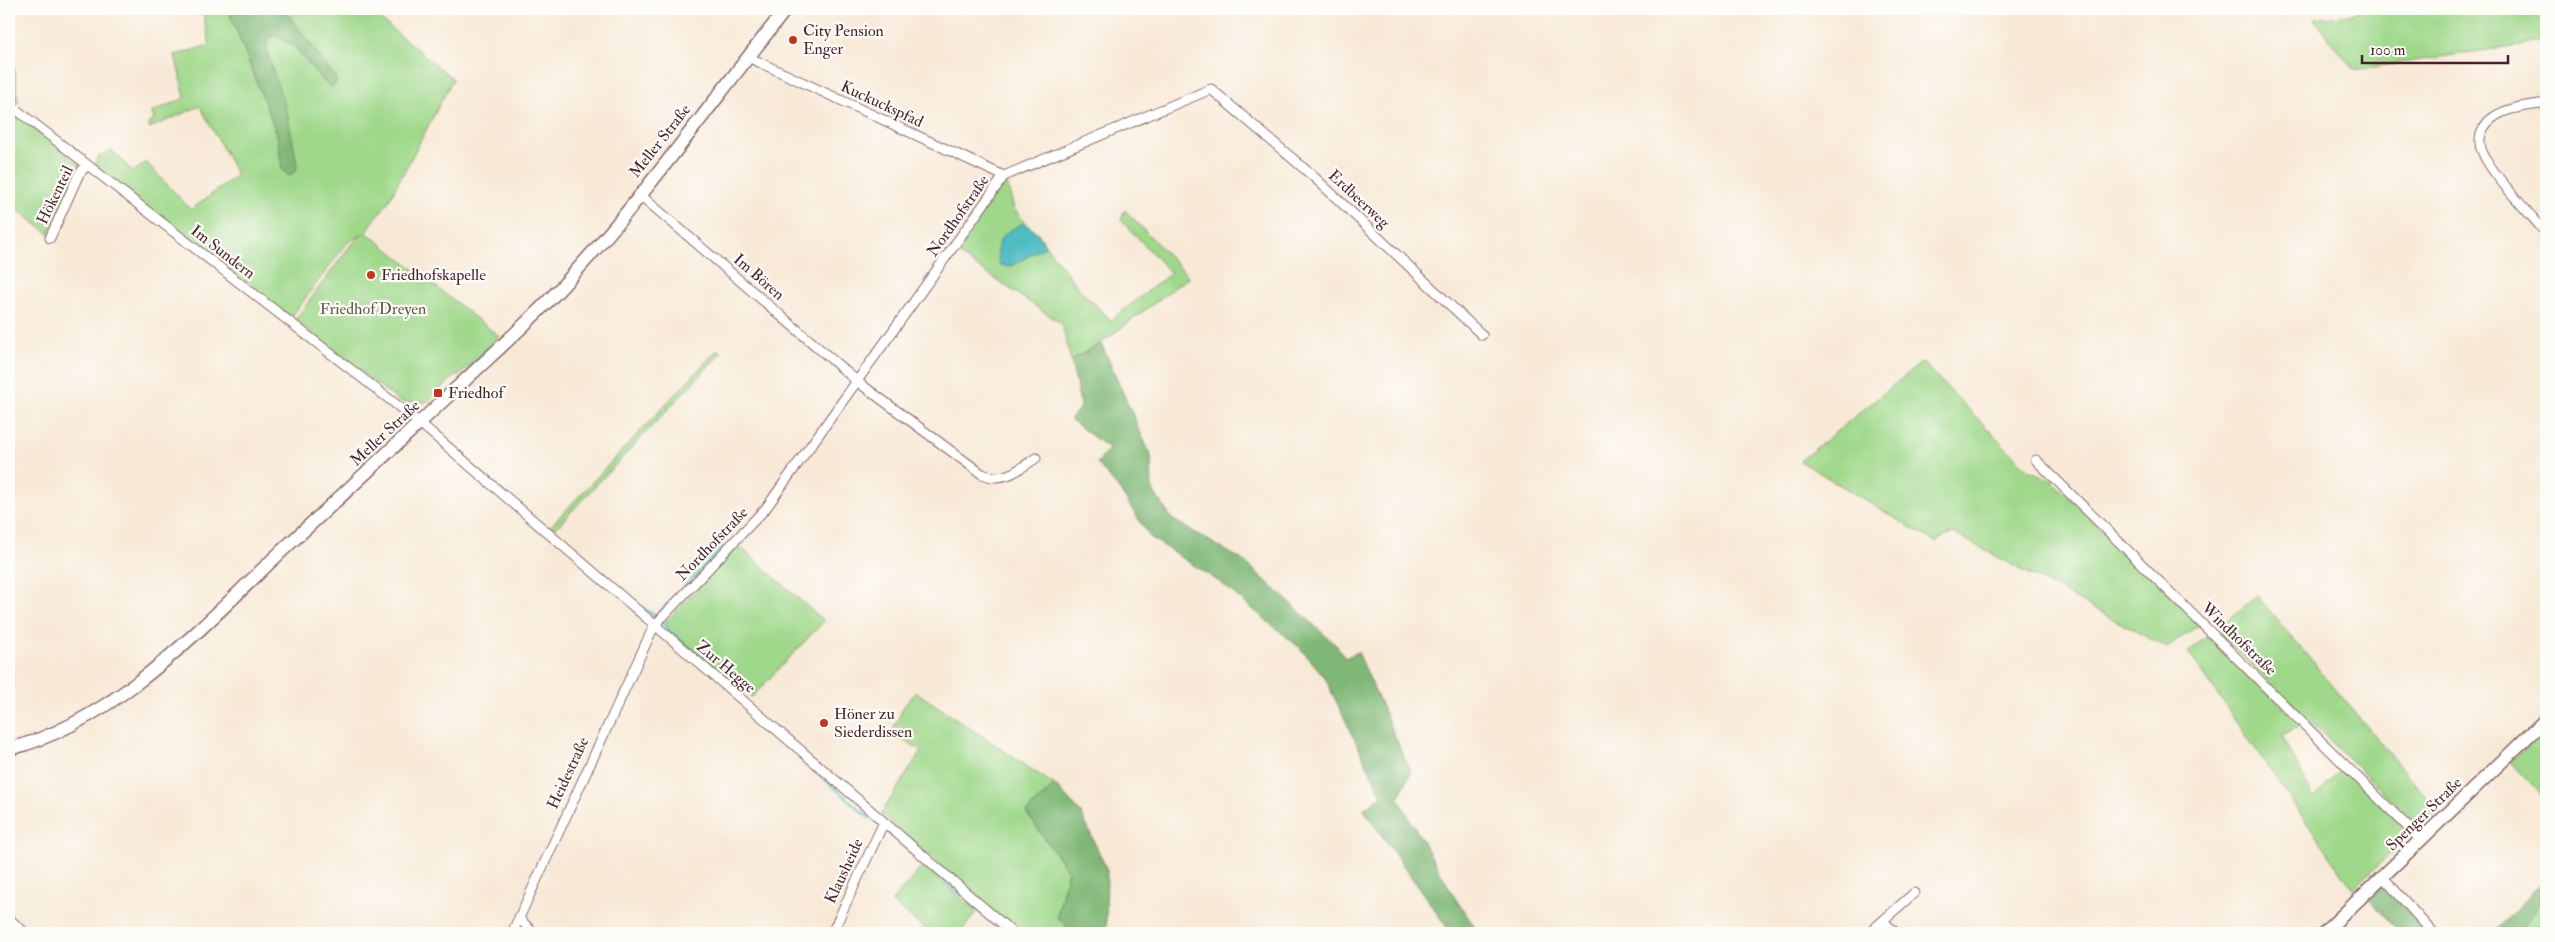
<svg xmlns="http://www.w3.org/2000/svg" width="2555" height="942" viewBox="0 0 2555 942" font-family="'IM FELL Double Pica',serif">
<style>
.green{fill:#9fd88a;stroke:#747c5a}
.forest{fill:#7fb876;stroke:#646c50}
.water{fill:#4dbcc3;stroke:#4c6e77}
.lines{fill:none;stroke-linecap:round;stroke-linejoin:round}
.stream{stroke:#4dbcc3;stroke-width:3}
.street-casing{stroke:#876667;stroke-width:11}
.secondary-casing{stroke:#876667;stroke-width:15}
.street{stroke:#fff;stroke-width:9}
.secondary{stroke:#fff;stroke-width:12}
.poi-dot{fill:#c8321e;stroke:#fdfcf7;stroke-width:2}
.labels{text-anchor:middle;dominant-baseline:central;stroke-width:4.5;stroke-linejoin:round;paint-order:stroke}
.poi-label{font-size:16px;fill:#4a1f2b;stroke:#fdfcf7;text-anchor:start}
.street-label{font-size:16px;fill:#4a1f2b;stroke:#fdfcf7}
.park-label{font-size:16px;fill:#645648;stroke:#fdfcf7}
</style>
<rect width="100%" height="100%" fill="#fdfcf7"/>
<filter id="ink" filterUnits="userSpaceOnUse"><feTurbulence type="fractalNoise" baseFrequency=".02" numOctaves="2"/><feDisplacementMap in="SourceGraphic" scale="10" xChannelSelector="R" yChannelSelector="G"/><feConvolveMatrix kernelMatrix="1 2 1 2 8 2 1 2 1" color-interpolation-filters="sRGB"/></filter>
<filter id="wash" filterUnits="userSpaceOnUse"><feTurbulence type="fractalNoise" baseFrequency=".0096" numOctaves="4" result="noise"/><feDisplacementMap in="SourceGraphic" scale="20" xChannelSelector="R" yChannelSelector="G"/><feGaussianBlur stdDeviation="1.12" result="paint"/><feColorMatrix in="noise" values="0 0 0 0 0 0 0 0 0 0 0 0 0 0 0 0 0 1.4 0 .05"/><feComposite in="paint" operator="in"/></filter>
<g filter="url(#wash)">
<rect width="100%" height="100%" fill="#f8e9d7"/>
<!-- green -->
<path class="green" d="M 202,9 L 228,9 L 277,134 L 284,173 L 267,44 L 271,37 L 277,36 L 294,46 L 323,81 L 336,79 L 284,9 L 368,9 L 453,79 L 388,202 L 366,232 L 500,337 L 459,376 L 457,374 L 427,402 L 400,402 L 295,320 L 350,246 L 364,233 L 347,243 L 291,317 L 152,214 L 95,166 L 97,158 L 112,150 L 133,172 L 146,162 L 191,210 L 237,175 L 200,106 L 150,128 L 148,124 L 154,120 L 152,112 L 185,98 L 175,55 L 210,45 Z
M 2361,9 L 2431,9 L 2434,11 L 2546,9 L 2546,41 L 2354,70 L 2314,19 L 2350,15 Z
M 9,109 L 80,165 L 49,234 L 9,203 Z
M 1006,178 L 1014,209 L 1026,223 L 1014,228 L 1001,238 L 1009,267 L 1046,246 L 1080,290 L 1111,320 L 1171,273 L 1121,220 L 1125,210 L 1189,277 L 1101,343 L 1071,361 L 1062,324 L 957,253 L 957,248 Z
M 717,350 L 722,352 L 553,531 L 549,528 Z
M 1922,362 L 2028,470 L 2050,479 L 2200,624 L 2167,648 L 1953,533 L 1935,542 L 1800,461 Z
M 738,545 L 824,621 L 752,697 L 663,625 Z
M 2257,596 L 2437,810 L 2419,827 L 2220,634 L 2223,623 Z
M 2210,634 L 2302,725 L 2282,735 L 2314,799 L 2343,767 L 2411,834 L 2353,889 L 2188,652 Z
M 916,692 L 1055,785 L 1026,812 L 1068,871 L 1057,917 L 1074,933 L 1018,933 L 881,814 L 922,750 L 891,734 L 904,706 Z
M 2546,728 L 2546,800 L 2511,762 Z
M 923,866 L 977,912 L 960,933 L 930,933 L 891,902 Z
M 2546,878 L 2546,933 L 2494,933 Z"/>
<!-- forest -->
<path class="forest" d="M 228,9 L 284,9 L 336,79 L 336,84 L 332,87 L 323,81 L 294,46 L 277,36 L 271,37 L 267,44 L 267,53 L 287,112 L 297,164 L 296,171 L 289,176 L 282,169 L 277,134 Z
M 9,22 L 18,103 L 9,96 Z
M 1101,343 L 1151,456 L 1152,489 L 1172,519 L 1244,561 L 1337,646 L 1345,658 L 1358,652 L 1411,773 L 1398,798 L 1455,898 L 1479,933 L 1451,933 L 1363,809 L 1382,796 L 1324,676 L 1300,648 L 1221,583 L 1150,537 L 1119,489 L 1097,463 L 1109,449 L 1070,419 L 1081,407 L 1071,361 Z
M 1055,785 L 1081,813 L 1107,870 L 1106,929 L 1108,933 L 1087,933 L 1084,930 L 1081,933 L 1074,933 L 1057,917 L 1068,871 L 1026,812 Z
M 2546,878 L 2546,898 L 2517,933 L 2494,933 Z
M 2386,881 L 2430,933 L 2400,933 L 2369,899 Z"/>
<!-- water -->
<path class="water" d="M 1024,223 L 1038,233 L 1046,246 L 1008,267 L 999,264 C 995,239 1002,234 1024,223 Z"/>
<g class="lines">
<!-- stream -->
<path class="stream" d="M 1413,14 L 1422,10
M 643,608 L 654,615 L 658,614 L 723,547
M 666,621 L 665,626 L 670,632 L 716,672
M 753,717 L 788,747
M 808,764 L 869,818
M 890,834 L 961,895
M 969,902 L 1005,933"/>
</g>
</g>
<g filter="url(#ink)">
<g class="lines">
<defs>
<path id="street" d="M 748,57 L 1004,176
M 2546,103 C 2530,106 2508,107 2494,117 C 2486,122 2479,133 2480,143 C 2481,165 2531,214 2546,233
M 9,104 L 420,423 L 1013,933
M 639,194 L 858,382 L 982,474 C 1004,483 1018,470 1036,458
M 50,238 L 79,174 L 87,165
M 2036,460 L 2421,840
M 2383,877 L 2433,933
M 519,918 L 533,933
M 9,919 L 25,933
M 1883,921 L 1896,933
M 512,933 L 654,626 L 766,508 L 1004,176 L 1211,89 L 1314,177 L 1482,335
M 832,933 L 884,822
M 1869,933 L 1914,893"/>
<path id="secondary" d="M 9,749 C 119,721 207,621 287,546 C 346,492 404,437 462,383 C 498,349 535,317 568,280 C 646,195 714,99 786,9
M 2324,933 L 2546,719"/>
</defs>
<!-- street casing -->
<use href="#street" class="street-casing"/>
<!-- secondary casing -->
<use href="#secondary" class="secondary-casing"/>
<!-- street -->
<use href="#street" class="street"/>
<!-- secondary -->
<use href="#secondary" class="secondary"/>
</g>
</g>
<!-- markers -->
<g class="poi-dot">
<circle cx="793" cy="40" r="5"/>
<circle cx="371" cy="275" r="5"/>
<rect x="433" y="388" width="10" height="10" rx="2.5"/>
<circle cx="824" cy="723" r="5"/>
</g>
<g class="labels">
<!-- poi labels -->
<g class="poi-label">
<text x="803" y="31">City Pension<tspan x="803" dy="18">Enger</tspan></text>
<text x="381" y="275">Friedhofskapelle</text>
<text x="448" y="393">Friedhof</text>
<text x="834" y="714">Höner zu<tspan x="834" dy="18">Siederdissen</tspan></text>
</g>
<!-- street labels -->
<g class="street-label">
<text transform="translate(882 104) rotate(25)">Kuckuckspfad</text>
<text transform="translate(660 141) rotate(-52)">Meller Straße</text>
<text transform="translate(55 195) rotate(-64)">Hökenteil</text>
<text transform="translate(1359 199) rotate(43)">Erdbeerweg</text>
<text transform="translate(958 216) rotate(-55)">Nordhofstraße</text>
<text transform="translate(223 252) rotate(38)">Im Sundern</text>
<text transform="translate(759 277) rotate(41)">Im Bören</text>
<text transform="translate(385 433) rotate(-43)">Meller Straße</text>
<text transform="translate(712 544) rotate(-46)">Nordhofstraße</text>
<text transform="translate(2239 639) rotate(44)">Windhofstraße</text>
<text transform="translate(726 667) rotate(40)">Zur Hegge</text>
<text transform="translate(568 773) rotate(-65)">Heidestraße</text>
<text transform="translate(2424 814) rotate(-44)">Spenger Straße</text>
<text transform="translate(844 871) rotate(-65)">Klausheide</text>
</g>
<!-- park labels -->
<g class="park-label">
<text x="373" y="309">Friedhof Dreyen</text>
</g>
</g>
<!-- margin -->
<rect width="2555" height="942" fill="none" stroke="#fdfcf7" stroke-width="30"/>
<!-- scale -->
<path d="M2362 55v8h146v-8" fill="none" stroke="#4a1f2b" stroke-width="2.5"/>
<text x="2370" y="55" font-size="15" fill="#4a1f2b" stroke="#fdfcf7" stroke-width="4" paint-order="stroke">100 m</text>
</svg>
